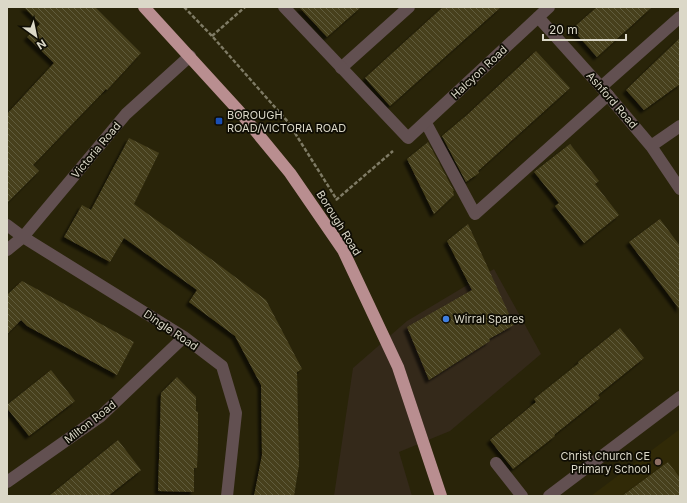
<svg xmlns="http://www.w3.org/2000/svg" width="687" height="503" viewBox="0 0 687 503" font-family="Inter,sans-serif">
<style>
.commercial{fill:#34291a}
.built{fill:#312a07}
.building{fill:url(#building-back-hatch);filter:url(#shadow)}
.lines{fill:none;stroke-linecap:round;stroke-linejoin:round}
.path{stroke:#7f7b65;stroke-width:2.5;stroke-dasharray:4 2;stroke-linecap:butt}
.lane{stroke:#625051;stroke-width:12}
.street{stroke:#625051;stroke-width:12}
.highway{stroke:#b98e90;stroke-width:12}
.transit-dot{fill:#1a4fb4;stroke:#0f0d04;stroke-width:1.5}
.shop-dot{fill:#3f7fe0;stroke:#0f0d04;stroke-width:1.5}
.education-dot{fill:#8d6e63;stroke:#0f0d04;stroke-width:1.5}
.labels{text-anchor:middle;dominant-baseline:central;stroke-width:3.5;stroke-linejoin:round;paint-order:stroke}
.street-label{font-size:11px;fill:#dbd8c8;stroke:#0f0d04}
.poi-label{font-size:11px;fill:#dbd8c8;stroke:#0f0d04;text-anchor:start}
</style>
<defs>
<pattern id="building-back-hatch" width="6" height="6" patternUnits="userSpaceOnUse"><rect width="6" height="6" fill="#47401d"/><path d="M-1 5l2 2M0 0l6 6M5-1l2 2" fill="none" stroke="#615b3c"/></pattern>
<filter id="shadow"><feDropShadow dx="-3.5" dy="3.5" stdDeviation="1" flood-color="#0009"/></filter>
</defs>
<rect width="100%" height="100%" fill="#292409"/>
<!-- commercial -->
<path class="commercial" d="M 494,269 L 541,354 L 450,431 L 399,452 L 412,496 L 334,496 L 353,368 L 407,321 Z"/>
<!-- built -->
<path class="built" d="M 680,429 L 680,496 L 591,496 Z"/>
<!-- building -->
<path class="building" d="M 24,7 L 95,7 L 141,53 L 107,90 L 106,89 L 33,165 L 39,171 L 7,203 L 7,114 L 54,63 L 27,37 L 40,24 Z
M 299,7 L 361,7 L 327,37 Z
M 443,7 L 501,7 L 390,106 L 365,78 Z
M 597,7 L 652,7 L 597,57 L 572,29 Z
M 680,38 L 680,84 L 644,110 L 626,90 Z
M 536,51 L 570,88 L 478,171 L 479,173 L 466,182 L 442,136 L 467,115 Z
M 129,138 L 159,153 L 134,204 L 215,262 L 266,300 L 302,369 L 297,372 L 299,465 L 294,496 L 254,496 L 262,455 L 261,385 L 235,336 L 189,302 L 197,290 L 124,238 L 110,262 L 64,237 L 82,205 L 91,210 Z
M 428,142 L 454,191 L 453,191 L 454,195 L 434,214 L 407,159 Z
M 570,144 L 599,181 L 595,184 L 619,215 L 584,243 L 555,206 L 559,203 L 534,172 Z
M 660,219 L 680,246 L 680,310 L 629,242 Z
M 468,224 L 514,325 L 489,339 L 490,341 L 429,380 L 407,327 L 472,290 L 447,241 Z
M 22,281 L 134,342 L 117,375 L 27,326 L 21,320 L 7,334 L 7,295 Z
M 620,328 L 644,358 L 598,395 L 600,398 L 554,435 L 555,436 L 513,469 L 490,440 L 536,402 L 534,399 L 579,363 L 578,362 Z
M 51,370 L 75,401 L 29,436 L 7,408 L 7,405 Z
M 177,377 L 196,397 L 196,411 L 198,412 L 198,444 L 197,468 L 194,468 L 194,492 L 158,491 L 161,393 Z
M 118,440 L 141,470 L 108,496 L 49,496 Z
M 668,462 L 680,478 L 680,496 L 622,496 Z"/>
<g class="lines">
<!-- path -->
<path class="path" d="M 184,7 L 212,36 L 288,122 L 337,200
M 212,36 L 245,7
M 336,200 L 393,151"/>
<!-- lane -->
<path class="lane" d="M 341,68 L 409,7
M 601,87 L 680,17
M 426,123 L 475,214 L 608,95"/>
<!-- street -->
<path class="street" d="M 284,7 L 408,138 L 549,7
M 538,17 L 601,87 L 651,146 L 680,189
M 651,146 L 680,126
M 7,225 L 23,237 L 184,337 L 222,366 L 236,413 L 227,496
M 7,250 L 23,237 L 126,114 L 190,56
M 496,463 L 522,496
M 7,482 L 101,416 L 184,337
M 549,496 L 680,397"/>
<!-- highway -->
<path class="highway" d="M 144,7 L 239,111 L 290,173 L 343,250 L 398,367 L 441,496"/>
</g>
<!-- markers -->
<rect class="transit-dot" x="215" y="117" width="8" height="8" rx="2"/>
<circle class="shop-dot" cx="446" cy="319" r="4"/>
<circle class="education-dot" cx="658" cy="462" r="4"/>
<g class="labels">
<!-- street labels -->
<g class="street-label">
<text transform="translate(479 72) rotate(-43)">Halcyon Road</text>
<text transform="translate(612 100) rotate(49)">Ashford Road</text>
<text transform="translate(96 150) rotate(-50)">Victoria Road</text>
<text transform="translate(339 223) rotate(58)">Borough Road</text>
<text transform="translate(171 330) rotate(34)">Dingle Road</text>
<text transform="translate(90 422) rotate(-38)">Milton Road</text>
</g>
<!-- poi labels -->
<g class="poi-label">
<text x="227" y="115">BOROUGH<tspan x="227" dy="13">ROAD/VICTORIA ROAD</tspan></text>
<text x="454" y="319">Wirral Spares</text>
<text x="650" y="456" text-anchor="end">Christ Church CE<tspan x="650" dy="13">Primary School</tspan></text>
</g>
</g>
<!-- border -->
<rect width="687" height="503" fill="none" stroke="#dbd8c8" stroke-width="16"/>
<!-- north arrow -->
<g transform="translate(36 36) rotate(147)" stroke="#0f0d04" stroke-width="3" paint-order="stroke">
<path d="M0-3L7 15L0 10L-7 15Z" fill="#dbd8c8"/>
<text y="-6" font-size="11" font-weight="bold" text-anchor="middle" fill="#dbd8c8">N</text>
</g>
<!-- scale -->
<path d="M543 34v6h83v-6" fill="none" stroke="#dbd8c8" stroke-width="2"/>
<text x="549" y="34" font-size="12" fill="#dbd8c8" stroke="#0f0d04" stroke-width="3" paint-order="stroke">20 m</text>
</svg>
